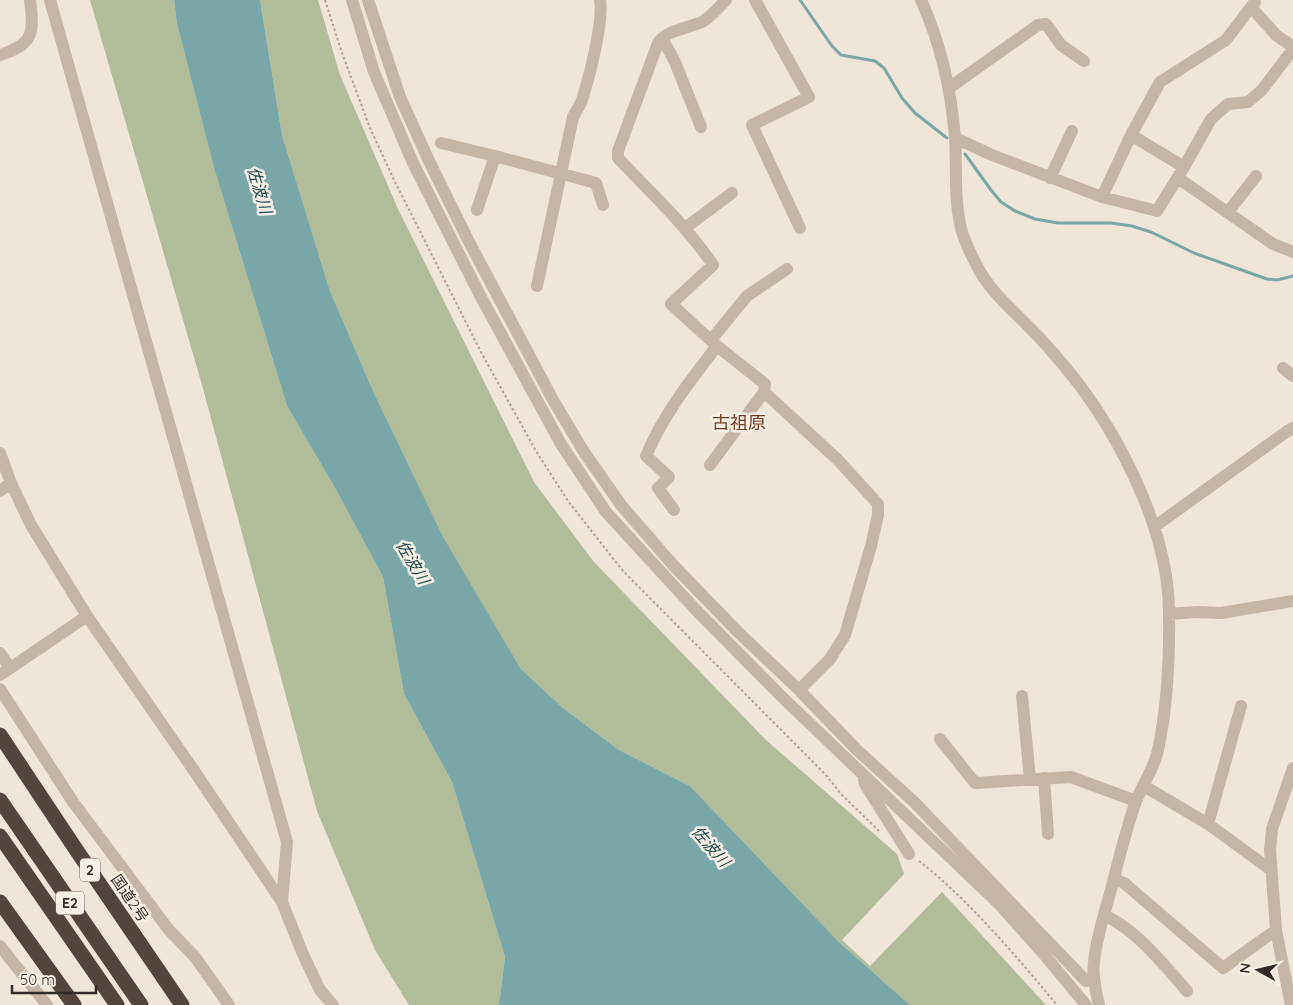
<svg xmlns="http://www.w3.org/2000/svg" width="1293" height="1005" viewBox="0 0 1293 1005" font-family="Quicksand,'Noto Sans JP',sans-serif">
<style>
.green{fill:#b1bc9b}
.water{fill:#7ba7a9}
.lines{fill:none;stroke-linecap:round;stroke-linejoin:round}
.stream{stroke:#7ba7a9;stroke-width:3}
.path{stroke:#b19f91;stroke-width:2;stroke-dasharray:2.5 2.5;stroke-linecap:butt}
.minor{stroke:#c5b5a6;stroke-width:12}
.highway{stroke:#53453e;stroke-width:15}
.labels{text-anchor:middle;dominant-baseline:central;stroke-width:5;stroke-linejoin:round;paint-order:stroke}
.shield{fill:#f7efe5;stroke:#6d655f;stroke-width:1}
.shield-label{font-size:14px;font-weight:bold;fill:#322a26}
.street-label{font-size:15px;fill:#322a26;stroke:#f7efe5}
.water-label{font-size:16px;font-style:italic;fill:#204c50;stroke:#f7efe5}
.quarter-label{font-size:18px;fill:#7a3b27;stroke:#f7efe5}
</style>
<rect width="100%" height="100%" fill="#efe5d9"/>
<!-- green -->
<path class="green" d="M 90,0 L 174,0 L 177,24 L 214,168 L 287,406 L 334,486 L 383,577 L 404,694 L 452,782 L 505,957 L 499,1005 L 409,1005 L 375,950 L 317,811 L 202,385 Z
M 260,0 L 318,0 L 340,75 L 398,209 L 534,482 L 594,562 L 766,740 L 897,854 L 904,874 L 842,940 L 870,966 L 942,892 L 1046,1005 L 910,1005 L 839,942 L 690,786 L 619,750 L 563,708 L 521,669 L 443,538 L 373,391 L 330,291 L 282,135 Z"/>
<!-- water -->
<path class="water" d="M 174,0 L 260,0 L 282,135 L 330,291 L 373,391 L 443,537 L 521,669 L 563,708 L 619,750 L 690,786 L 839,942 L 910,1005 L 499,1005 L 505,957 L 452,782 L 404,694 L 383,577 L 334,486 L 287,406 L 214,168 L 177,24 Z"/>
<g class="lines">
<!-- stream -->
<path class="stream" d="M 800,0 L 832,46 L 841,55 L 875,61 L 884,68 L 902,98 L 915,113 L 947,138
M 965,154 L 991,190 L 1001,202 L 1015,211 L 1035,219 L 1058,223 L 1111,223 L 1132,226 L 1151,232 L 1194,253 L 1267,279 L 1277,280 L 1293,276"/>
<!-- path -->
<path class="path" d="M 325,0 L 342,53 L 370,128 L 395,182 L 482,354 L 536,451 L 568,501 L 623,571 L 826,775 L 841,794 L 879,831
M 919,861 C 969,900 1016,956 1057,1005"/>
<!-- minor -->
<path class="minor" d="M 50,0 L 287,842 L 282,902
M 352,0 L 374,72 L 413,163 L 482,299 L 561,444 L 606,512 L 696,610 L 782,697 L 1000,905 L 1042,952 L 1086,1005
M 368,0 L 400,97 L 430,163 L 468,240 L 553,400 L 584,452 L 621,505 L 673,565 L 738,632 L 799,690 L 857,750 L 914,802 L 1086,981 L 1094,980
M 755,0 L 809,97 L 752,125 L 800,228
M 921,0 C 941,44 951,89 955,137 C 957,164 954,191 959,218 C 961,234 969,250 976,264 C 989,291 1012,309 1032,330 C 1040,338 1047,346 1054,354 C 1112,419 1169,525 1169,613 C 1170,656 1167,713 1157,754 C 1152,772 1141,787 1135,804 C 1125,833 1118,863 1110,893 C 1104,916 1096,939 1094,962 C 1092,976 1096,991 1099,1005
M 1255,2 L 1251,7 L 1276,35 L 1293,47
M 662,38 L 675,62 L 701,127
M 0,55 C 34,44 34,33 30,0
M 949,88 L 1038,25 L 1046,24 L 1061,45 L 1084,61
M 1131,135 L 1160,82 L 1226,40 L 1251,7
M 955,138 L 992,155 L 1102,197 L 1157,211 L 1184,167 L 1131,135 L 1102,197
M 441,143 L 495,156 L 596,183 L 603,205
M 1184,167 L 1211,119 L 1228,104 L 1248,102 L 1262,90 L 1293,49
M 1050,178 L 1072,131
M 1178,178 L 1273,244 L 1293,252
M 477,210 L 495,156
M 1228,212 L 1256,176
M 685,228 L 732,193
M 537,286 L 573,117 C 576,111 580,106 582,100 C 589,78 604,21 600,0
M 711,340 L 747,296 L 787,269
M 1283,368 L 1293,376
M 764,392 L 838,460 L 878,504 L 878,515 L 871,546 L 845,635 L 830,659 L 799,690
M 0,453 L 11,483 L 31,525 L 87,616 L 195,772 L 282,902 L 302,952 L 320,990 L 333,1005
M 710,465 L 764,392 L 765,384 L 717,346 L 671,304 L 713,265 C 686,225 651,193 618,158 L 618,151 L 658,43 C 667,30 688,28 702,22 C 711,17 718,8 726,0
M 0,491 L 11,483
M 674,510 L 658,488 L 669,477 L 646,456 C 663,415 690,381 717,346
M 1154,527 L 1286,432 L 1293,428
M 1169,614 L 1197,612 L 1221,613 L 1293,601
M 0,653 L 10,668
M 0,675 L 87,616
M 0,689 L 73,802 L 169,930 L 195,957 L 229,1005
M 1022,696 L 1030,779
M 940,739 L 975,783 L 1071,777 L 1136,801
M 1044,778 L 1048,834
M 864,780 L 865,784 L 909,854
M 1144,786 L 1208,824 L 1271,870
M 1208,824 L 1241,706
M 1114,879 L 1124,883 L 1223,968 L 1276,930
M 1104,915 C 1138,931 1163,964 1187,991
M 0,946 L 47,1005
M 1291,1005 L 1276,930 L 1270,850 L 1272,829 L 1293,768"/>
<!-- highway -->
<path class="highway" d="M 0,735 L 77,851 L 182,1005
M 0,800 L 141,1005
M 0,836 L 117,1005
M 0,902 L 74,1005"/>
</g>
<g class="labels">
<!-- shield labels -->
<g class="shield">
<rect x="80" y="858.5" width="20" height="23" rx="4"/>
<rect x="56" y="891.5" width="28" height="23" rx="4"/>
</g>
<g class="shield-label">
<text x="90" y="870">2</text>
<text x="70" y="903">E2</text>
</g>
<!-- street labels -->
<g class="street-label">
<text transform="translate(130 898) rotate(56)">国道2号</text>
</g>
<!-- water labels -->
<g class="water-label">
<text transform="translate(260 190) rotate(73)">佐波川</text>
<text transform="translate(413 562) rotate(59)">佐波川</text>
<text transform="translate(711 846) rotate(49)">佐波川</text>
</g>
<!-- quarter labels -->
<g class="quarter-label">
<text x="739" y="422">古祖原</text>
</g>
</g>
<!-- north arrow -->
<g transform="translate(1258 970) rotate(278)" stroke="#f7efe5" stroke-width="4" paint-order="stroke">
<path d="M0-4L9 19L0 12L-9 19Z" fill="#322a26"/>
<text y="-8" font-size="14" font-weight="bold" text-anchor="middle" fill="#322a26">N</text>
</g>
<!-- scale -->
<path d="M12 985v8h84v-8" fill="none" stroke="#322a26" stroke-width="2.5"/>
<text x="20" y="985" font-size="15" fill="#322a26" stroke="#f7efe5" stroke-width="4" paint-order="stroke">50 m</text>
</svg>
